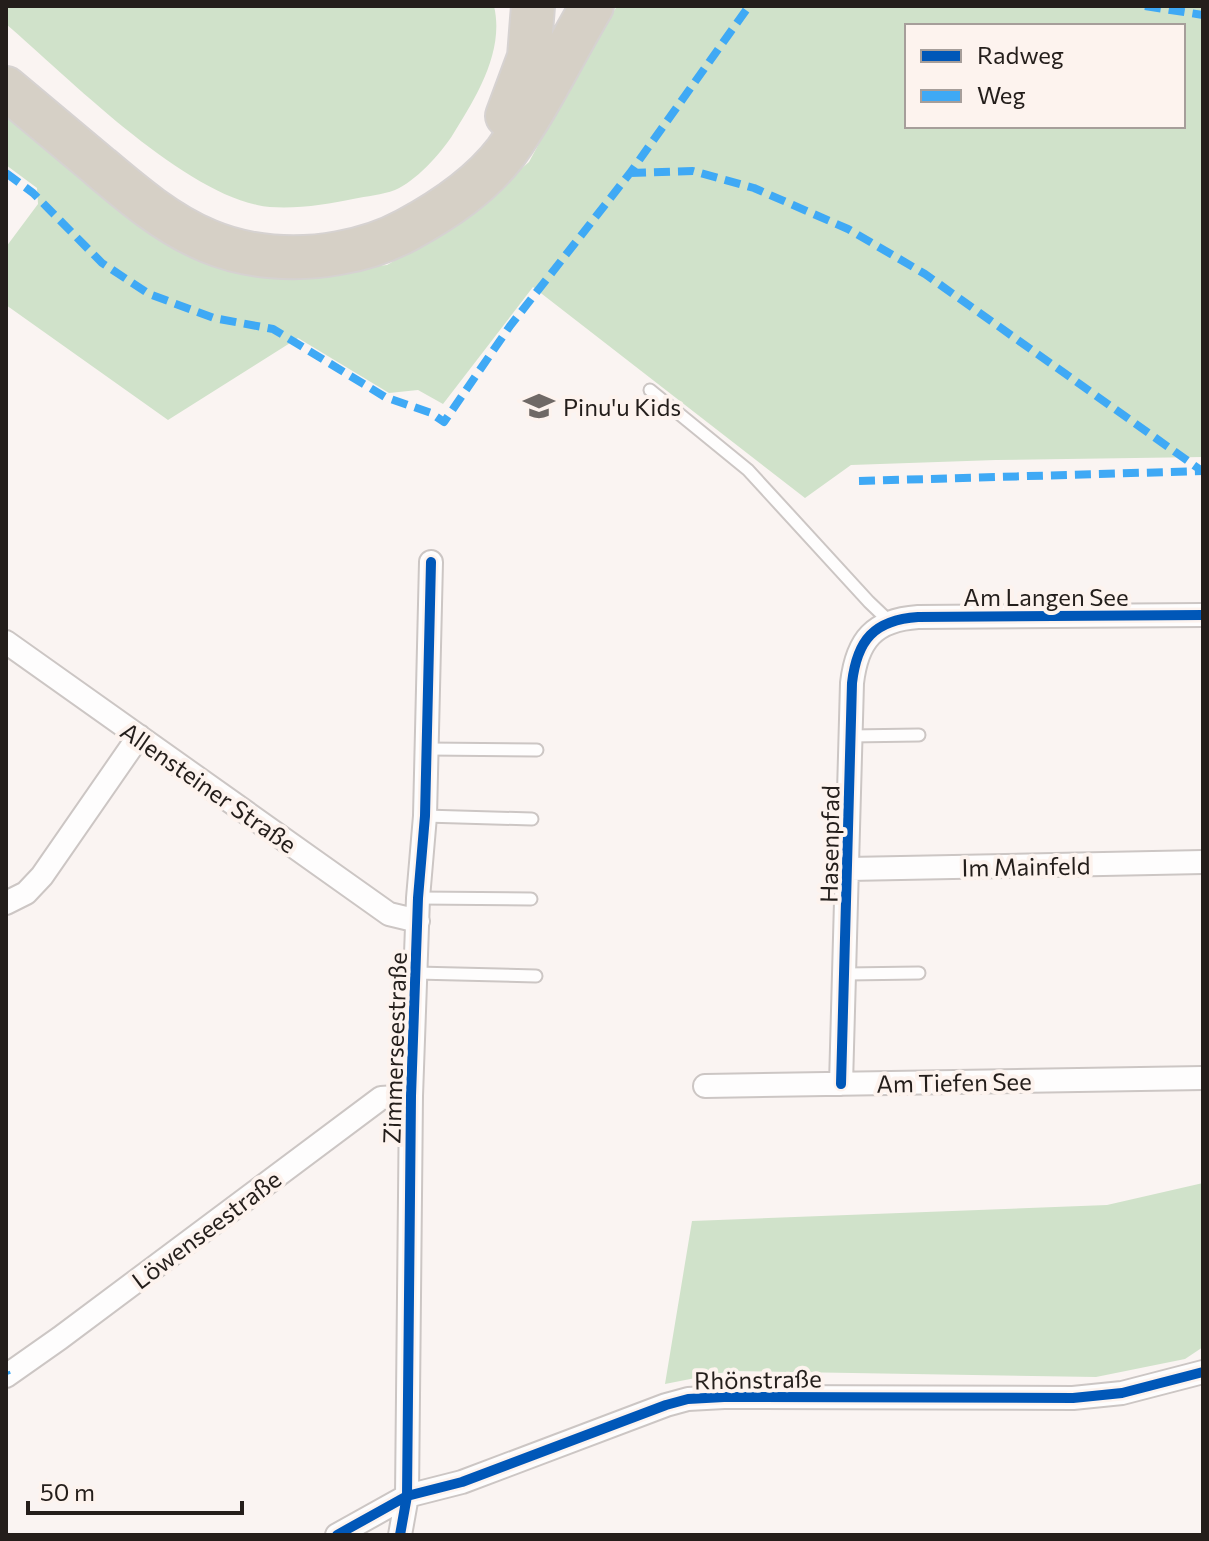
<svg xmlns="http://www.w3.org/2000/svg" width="1209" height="1541" viewBox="0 0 1209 1541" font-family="Commissioner,sans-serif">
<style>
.green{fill:#d0e2ca;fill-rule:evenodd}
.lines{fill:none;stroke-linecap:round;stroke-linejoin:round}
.service-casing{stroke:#ccc6c4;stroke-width:15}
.minor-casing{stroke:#ccc6c4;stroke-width:26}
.motorway-casing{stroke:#d6d2d1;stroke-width:46}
.service{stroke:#fefdfd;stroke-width:11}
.minor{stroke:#fefdfd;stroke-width:22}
.motorway{stroke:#d6d0c6;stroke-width:42}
.quiet{stroke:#3fa9f5;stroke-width:8;stroke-dasharray:16 8;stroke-linecap:butt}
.cycleway-casing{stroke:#fdf3ee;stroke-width:15}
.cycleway{stroke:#0057b8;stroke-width:10}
.labels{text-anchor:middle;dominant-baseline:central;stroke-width:8;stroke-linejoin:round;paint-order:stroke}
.poi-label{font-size:24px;fill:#241e1b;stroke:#fdf3ee;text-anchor:start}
.street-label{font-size:24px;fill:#241e1b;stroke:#fdf3ee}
</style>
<rect width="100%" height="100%" fill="#faf4f2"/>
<!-- green -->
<path class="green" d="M 6,6 L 494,6 C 505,52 475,99 452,136 C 441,153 415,182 395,190 C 382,195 367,196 353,199 C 326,205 284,211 257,205 C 176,187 70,79 6,24 Z
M 617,6 L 1203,6 L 1203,457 L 996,460 L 851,465 L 805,498 L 533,287 L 443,404 L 418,390 L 389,393 L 298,338 L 168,420 L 6,305 L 6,247 L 38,204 L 37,188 L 6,165 L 6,107 L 273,276 L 387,265 L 462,221 L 529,162 L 584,60 ZM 907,26 L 1183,26 L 1183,126 L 907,126 Z
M 1203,1183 L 1203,1347 L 1185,1359 L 1096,1377 L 731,1371 L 665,1384 L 692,1221 L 1107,1205 Z"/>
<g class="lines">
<defs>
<path id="service" d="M 650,390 L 748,470 L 869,602 L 890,622
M 850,736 L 919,735
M 427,749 L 537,750
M 425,816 L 532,819
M 418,898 L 531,899
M 416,973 L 536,976
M 846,974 L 919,973"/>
<path id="minor" d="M 6,642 L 389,914 L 418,921
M 849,869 L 1203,862
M 6,903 L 26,893 L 42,876 L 139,736
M 841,1084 L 852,683 C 857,640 874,620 918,617 L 1203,615
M 705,1086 L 1203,1078
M 6,1376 L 60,1338 L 381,1098 L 411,1096
M 337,1535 L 407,1496 L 462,1482 L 666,1405 L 688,1399 L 724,1397 L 1073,1398 L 1122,1393 L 1203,1372
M 400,1535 L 407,1496 L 411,1096 L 418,898 L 425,816 L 431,562"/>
<path id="motorway" d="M 6,88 C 37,114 68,140 99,166 C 132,194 167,224 208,241 C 248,258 296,261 339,253 C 363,249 385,242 407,230 C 444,210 480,186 506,152 C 539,106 563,55 592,6
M 507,116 L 529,57 L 533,6"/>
</defs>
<!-- service casing -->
<use href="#service" class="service-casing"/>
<!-- minor casing -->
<use href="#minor" class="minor-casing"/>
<!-- motorway casing -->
<use href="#motorway" class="motorway-casing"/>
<!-- service -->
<use href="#service" class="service"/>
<!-- minor -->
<use href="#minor" class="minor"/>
<!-- motorway -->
<use href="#motorway" class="motorway"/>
<!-- quiet -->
<path class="quiet" d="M 1145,6 L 1203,15
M 6,173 L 33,193 L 102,263 L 149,294 L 214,318 L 273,329 L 385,397 L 431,413 L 444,422 L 510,326 L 630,173 L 749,6
M 630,173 L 693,171 L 754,188 L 848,229 L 925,274 L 1202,471
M 859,481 L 1203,471
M 6,1372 L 7,1375"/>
<defs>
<path id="cycleway" d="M 841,1084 L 852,683 C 857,640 874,620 918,617 L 1203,615
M 337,1535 L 407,1496 L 462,1482 L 666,1405 L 688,1399 L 724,1397 L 1073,1398 L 1122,1393 L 1203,1372
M 400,1535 L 407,1496 L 411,1096 L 418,898 L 425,816 L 431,562"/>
</defs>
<!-- cycleway casing -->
<use href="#cycleway" class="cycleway-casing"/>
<!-- cycleway -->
<use href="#cycleway" class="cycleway"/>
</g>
<!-- icons -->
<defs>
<symbol id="school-bare" viewBox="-9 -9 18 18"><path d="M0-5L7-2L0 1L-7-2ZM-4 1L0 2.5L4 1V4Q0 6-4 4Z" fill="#6f6966" stroke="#fdf3ee" stroke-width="2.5" paint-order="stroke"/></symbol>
</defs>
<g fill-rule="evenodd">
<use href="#school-bare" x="517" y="384" width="44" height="44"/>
</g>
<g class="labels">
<!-- poi labels -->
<g class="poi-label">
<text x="563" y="406">Pinu'u Kids</text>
</g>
<!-- street labels -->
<g class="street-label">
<text x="1046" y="596">Am Langen See</text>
<text transform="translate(209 787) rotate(35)">Allensteiner Straße</text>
<text transform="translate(829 844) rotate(-89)">Hasenpfad</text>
<text transform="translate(1026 866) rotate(-1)">Im Mainfeld</text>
<text transform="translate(394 1048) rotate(-88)">Zimmerseestraße</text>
<text transform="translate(954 1082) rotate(-1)">Am Tiefen See</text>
<text transform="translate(206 1229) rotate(-37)">Löwenseestraße</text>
<text transform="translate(758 1379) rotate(-1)">Rhönstraße</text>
</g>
</g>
<!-- border -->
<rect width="1209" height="1541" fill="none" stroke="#241e1b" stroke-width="16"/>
<!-- legend -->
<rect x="905" y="24" width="280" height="104" fill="#fdf3ee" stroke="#a69e9a" stroke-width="2"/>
<rect x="921" y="50" width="40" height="12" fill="#0057b8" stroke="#a69e9a" stroke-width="2"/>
<text x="977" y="64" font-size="24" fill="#241e1b">Radweg</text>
<rect x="921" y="90" width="40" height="12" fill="#3fa9f5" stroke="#a69e9a" stroke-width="2"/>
<text x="977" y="104" font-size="24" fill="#241e1b">Weg</text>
<!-- scale -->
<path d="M28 1501v12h214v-12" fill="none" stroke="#241e1b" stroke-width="4"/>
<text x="40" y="1501" font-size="24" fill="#241e1b" stroke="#fdf3ee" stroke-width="6" paint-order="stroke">50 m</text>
</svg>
